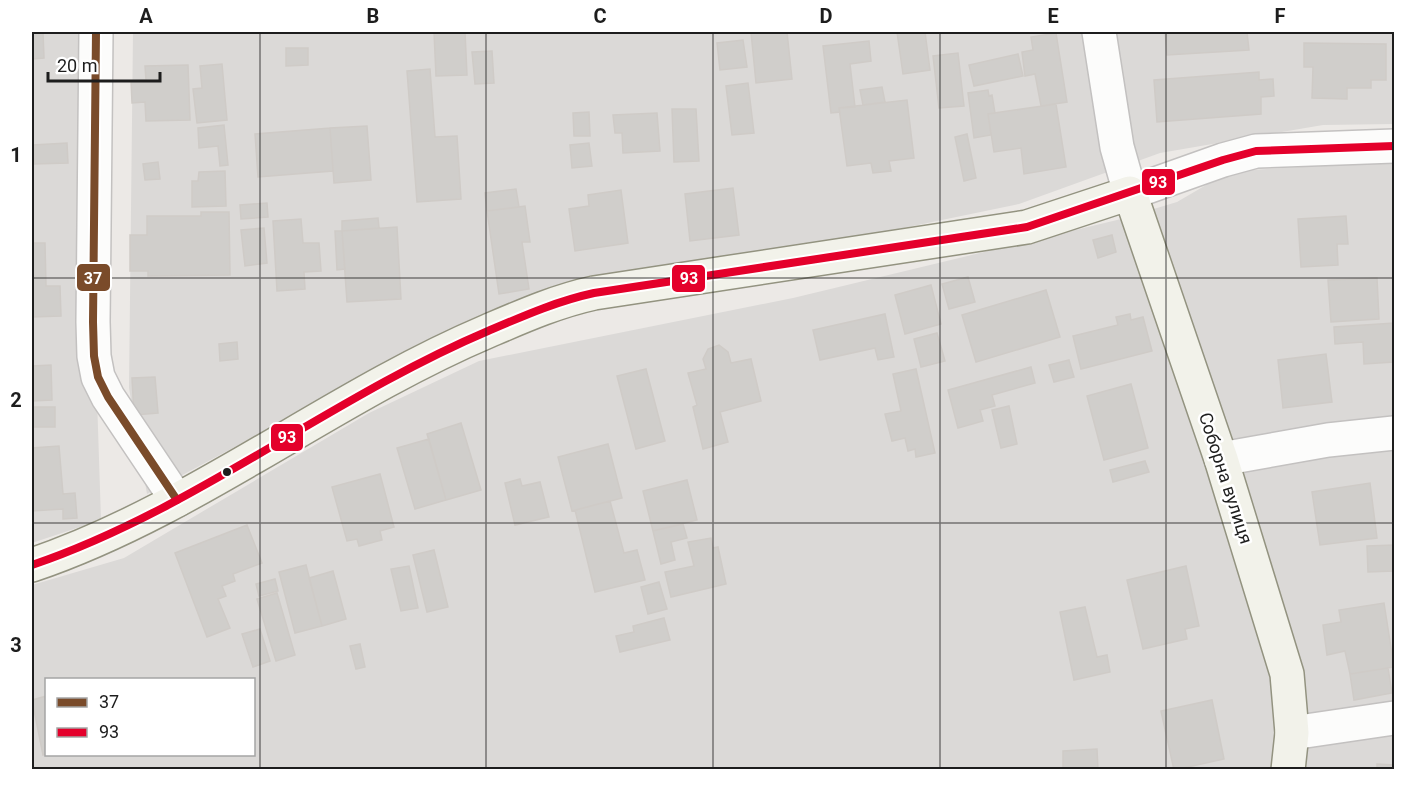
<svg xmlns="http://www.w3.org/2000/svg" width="1426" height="801" viewBox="0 0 1426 801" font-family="Roboto,sans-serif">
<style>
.residential{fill:#dbd9d7;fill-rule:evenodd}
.building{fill:#d0cecb;stroke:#cfcbc7;stroke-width:1.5}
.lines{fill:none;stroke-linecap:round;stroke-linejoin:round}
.street-casing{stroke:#c3c1c0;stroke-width:36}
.secondary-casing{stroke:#939380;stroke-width:36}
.street{stroke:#fcfcfb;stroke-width:33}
.secondary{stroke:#f2f2ea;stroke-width:33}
.bus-1-casing{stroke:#fff;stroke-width:12}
.bus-2-casing{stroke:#fff;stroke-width:12}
.bus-1{stroke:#7a4b2a;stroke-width:8}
.bus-2{stroke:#e4002b;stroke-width:8}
.grid{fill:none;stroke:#1d1d1d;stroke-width:1.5;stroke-opacity:0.55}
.bus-dot{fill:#1d1d1d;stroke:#fff;stroke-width:2}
.labels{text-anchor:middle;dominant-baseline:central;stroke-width:5;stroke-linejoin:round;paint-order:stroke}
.street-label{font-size:18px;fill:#1d1d1d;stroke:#fff}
.line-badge{stroke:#fff;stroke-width:2}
.badge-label{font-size:16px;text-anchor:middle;font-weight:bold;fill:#fff}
.neatline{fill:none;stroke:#1d1d1d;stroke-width:2}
.grid-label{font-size:20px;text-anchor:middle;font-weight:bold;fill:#1d1d1d}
</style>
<rect width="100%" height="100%" fill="#ece9e6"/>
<!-- residential -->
<path class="residential" d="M 32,32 L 85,32 L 101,520 L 32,543 Z
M 133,32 L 1394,32 L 1394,124 L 1323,125 L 1160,153 L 1019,204 L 570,297 L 460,326 L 147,494 L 129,388 Z
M 1394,162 L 1394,769 L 32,770 L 32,585 L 124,558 L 369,413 L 479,361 L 793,298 L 1117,220 L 1177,202 L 1230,171 ZM 46,680 L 254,680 L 254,754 L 46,754 Z"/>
<!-- building -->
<path class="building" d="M 32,32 L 43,32 L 44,58 L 32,59 Z
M 434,32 L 465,32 L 467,75 L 436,76 Z
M 751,32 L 787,32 L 792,79 L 756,83 Z
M 897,32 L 925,32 L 930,70 L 903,74 Z
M 1165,32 L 1247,32 L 1249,50 L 1167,55 Z
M 1056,33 L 1067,102 L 1041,106 L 1035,74 L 1025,76 L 1022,52 L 1033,50 L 1031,37 Z
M 743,40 L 747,67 L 720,70 L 717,43 Z
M 869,41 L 871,61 L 850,64 L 855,107 L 839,108 L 840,112 L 831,113 L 823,46 Z
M 1304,43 L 1386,44 L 1386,80 L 1371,80 L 1371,88 L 1347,88 L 1347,99 L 1312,98 L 1313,67 L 1304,67 Z
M 286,48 L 308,48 L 308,65 L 286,66 Z
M 492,51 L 494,83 L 475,84 L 472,52 Z
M 958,53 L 964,106 L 939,108 L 933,56 Z
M 1018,54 L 1023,76 L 974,86 L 969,65 Z
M 222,64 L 227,120 L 197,123 L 193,89 L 202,88 L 200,66 Z
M 188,65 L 190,120 L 146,121 L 145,102 L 132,103 L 131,81 L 146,80 L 145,66 Z
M 430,69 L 435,137 L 457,136 L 461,199 L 417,202 L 407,71 Z
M 1259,72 L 1259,80 L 1273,79 L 1274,96 L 1261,97 L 1261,114 L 1157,122 L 1154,80 Z
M 748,83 L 754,133 L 732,135 L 726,86 Z
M 882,87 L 885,102 L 863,105 L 860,90 Z
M 988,90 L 989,96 L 992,95 L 995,113 L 988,114 L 991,135 L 974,138 L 968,93 Z
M 907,100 L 914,158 L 889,161 L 891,171 L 873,173 L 871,163 L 847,166 L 839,108 Z
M 1056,104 L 1066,167 L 1024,174 L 1021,148 L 994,152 L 988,114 Z
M 672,109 L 696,109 L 699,161 L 674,162 Z
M 589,112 L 590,136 L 574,136 L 573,113 Z
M 657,113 L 660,151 L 623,153 L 622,133 L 615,133 L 613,115 Z
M 224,125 L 228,165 L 220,166 L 218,146 L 199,148 L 198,128 Z
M 367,126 L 371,180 L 334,183 L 330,128 Z
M 330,128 L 333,171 L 258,177 L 255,134 Z
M 967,134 L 976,178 L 964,181 L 955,137 Z
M 67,143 L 68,163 L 34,164 L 33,145 Z
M 589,143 L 592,166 L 572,168 L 570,145 Z
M 158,162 L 160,179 L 145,180 L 143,164 Z
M 225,171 L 226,206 L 192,207 L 192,181 L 198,181 L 199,172 Z
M 733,188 L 739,235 L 690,241 L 685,194 Z
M 516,189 L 519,207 L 487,211 L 485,193 Z
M 621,190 L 628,243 L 575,251 L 569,209 L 589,206 L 588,195 Z
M 267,203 L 268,217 L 241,219 L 240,205 Z
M 525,206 L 530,242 L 522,242 L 529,289 L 499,294 L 487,211 Z
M 201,212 L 229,212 L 230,275 L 148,276 L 148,271 L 130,271 L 130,235 L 147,235 L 147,216 L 201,216 Z
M 1346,216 L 1348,244 L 1337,244 L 1338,265 L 1301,267 L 1298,219 Z
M 378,218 L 379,228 L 342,231 L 342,221 Z
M 301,219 L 303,243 L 319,243 L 321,271 L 304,272 L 305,289 L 277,291 L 273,221 Z
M 397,227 L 401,299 L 347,302 L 342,231 Z
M 264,228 L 267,263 L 245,266 L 241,230 Z
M 335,231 L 342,231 L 345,269 L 337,270 Z
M 1112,235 L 1116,252 L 1098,258 L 1093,240 Z
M 32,243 L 45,243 L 46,286 L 60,286 L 61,316 L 32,317 Z
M 968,277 L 975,302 L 949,309 L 942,284 Z
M 1377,278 L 1379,319 L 1331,322 L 1328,280 Z
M 931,285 L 941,324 L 905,334 L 895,295 Z
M 1046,290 L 1060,337 L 976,362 L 962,315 Z
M 885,314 L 894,357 L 878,360 L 875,348 L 820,360 L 813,330 Z
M 1130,314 L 1131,320 L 1143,317 L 1152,351 L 1081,369 L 1073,336 L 1118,325 L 1116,317 Z
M 1394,323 L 1394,362 L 1364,364 L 1363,342 L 1335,344 L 1334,327 Z
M 937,333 L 945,361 L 921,367 L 914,339 Z
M 237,342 L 238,359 L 220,361 L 219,344 Z
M 719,345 L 728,352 L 731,363 L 751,359 L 761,401 L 720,412 L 728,442 L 703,449 L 693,407 L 697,405 L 688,373 L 706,369 L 703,359 L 708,349 Z
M 1326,354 L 1332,402 L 1283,408 L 1278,360 Z
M 1069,360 L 1074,377 L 1054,382 L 1049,365 Z
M 51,365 L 52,400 L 32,401 L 32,366 Z
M 1031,367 L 1035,383 L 992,395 L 995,406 L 980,410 L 983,421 L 958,428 L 948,390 Z
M 646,369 L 665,441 L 636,449 L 617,376 Z
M 916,369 L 935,453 L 916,457 L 915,449 L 908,451 L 905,438 L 892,441 L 885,414 L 901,411 L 893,374 Z
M 155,377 L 158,413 L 134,415 L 132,378 Z
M 1131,384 L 1148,448 L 1104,460 L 1087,396 Z
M 1009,406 L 1017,444 L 1001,448 L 992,410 Z
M 32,407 L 55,407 L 55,427 L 32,427 Z
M 461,423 L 481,490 L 446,500 L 427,434 Z
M 429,439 L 446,500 L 415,509 L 397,448 Z
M 608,444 L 622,498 L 572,511 L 558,457 Z
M 59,446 L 63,494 L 75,493 L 77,518 L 63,519 L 63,509 L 32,511 L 32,448 Z
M 1145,461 L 1149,472 L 1113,482 L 1110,470 Z
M 380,474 L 394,527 L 380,531 L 382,540 L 359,546 L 357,539 L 347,541 L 332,487 Z
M 520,479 L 522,486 L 540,482 L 549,517 L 515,525 L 505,483 Z
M 687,480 L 697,520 L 653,531 L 643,491 Z
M 1370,483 L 1377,538 L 1320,545 L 1312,492 Z
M 610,501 L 624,553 L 637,550 L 645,580 L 595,592 L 575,510 Z
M 683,524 L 687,538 L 671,542 L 675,560 L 661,564 L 653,531 Z
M 247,525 L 262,563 L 233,574 L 235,581 L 222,586 L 226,596 L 218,599 L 230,628 L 207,637 L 175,553 Z
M 711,538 L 713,548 L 718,547 L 726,584 L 671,597 L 665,572 L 694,566 L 688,542 Z
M 1394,545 L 1394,571 L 1368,572 L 1367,546 Z
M 434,550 L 448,607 L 427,612 L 413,555 Z
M 306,565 L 322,626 L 295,633 L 279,572 Z
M 409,566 L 418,608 L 401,611 L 391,569 Z
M 1186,566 L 1199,626 L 1185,629 L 1187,639 L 1143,649 L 1127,580 Z
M 333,571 L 346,619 L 322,626 L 309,578 Z
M 275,579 L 278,591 L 259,596 L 256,584 Z
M 659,582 L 667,609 L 648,614 L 641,587 Z
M 277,593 L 295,655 L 276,661 L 257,599 Z
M 1384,603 L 1394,667 L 1350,674 L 1345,651 L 1327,655 L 1323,625 L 1341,622 L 1339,610 Z
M 1085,607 L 1097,657 L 1107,655 L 1110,672 L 1074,680 L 1060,612 Z
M 664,618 L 670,640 L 620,652 L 616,636 L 634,632 L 633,626 Z
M 260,629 L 270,661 L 253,667 L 242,634 Z
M 360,644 L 365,667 L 356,669 L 350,646 Z
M 1388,668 L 1392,693 L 1354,700 L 1350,674 Z
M 46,696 L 46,754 L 43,755 L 32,700 Z
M 1212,700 L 1224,759 L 1174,770 L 1161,711 Z
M 1097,749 L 1098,770 L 1063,770 L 1063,751 Z
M 1377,764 L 1394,765 L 1394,770 L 1377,770 Z"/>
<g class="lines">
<defs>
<path id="street" d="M 96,32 L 93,322 L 94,356 L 98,377 L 108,397 L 177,500
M 1099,32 L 1117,147 L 1130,193 L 1223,160 L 1256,151 L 1394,146
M 1221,459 L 1328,440 L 1394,433
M 1292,733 L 1394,718"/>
<path id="secondary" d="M 32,565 C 194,510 330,398 488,331 C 523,316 557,301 594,293 L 1027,227 L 1130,193 L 1221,459 L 1287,674 L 1292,733 L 1288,770"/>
</defs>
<!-- street casing -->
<use href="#street" class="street-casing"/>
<!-- secondary casing -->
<use href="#secondary" class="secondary-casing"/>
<!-- street -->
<use href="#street" class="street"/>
<!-- secondary -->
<use href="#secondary" class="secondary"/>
<defs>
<path id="bus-1" d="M 96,32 L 93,322 L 94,356 L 98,377 L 108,397 L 177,500"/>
<path id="bus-2" d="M 32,565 C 194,510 330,398 488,331 C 523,316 557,301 594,293 L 1027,227 L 1223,160 L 1256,151 L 1394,146"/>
</defs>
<!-- bus-1 casing -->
<use href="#bus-1" class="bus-1-casing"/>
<!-- bus-2 casing -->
<use href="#bus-2" class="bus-2-casing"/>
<!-- bus-1 -->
<use href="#bus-1" class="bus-1"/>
<!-- bus-2 -->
<use href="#bus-2" class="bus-2"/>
</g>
<!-- grid -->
<path class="grid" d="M 260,32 L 260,770M 486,32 L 486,770M 713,32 L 713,770M 940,32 L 940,770M 1166,32 L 1166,770M 32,278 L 1394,278M 32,523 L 1394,523"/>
<!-- markers -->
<circle class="bus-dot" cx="227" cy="472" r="5"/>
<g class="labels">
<!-- street labels -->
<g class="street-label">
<text transform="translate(1226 478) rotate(72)">Соборна вулиця</text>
</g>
</g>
<g class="line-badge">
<rect x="1141" y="168" width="35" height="28" rx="6" fill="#e4002b"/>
<rect x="76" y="263" width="35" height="29" rx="6" fill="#7a4b2a"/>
<rect x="671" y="264" width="35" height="29" rx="6" fill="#e4002b"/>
<rect x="270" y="423" width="34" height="29" rx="6" fill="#e4002b"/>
</g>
<g class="badge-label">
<text x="1158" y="188">93</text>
<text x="93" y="284">37</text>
<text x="689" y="284">93</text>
<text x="287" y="443">93</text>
</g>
<!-- border -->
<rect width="1426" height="801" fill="none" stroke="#ffffff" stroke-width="66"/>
<!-- legend -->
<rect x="45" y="678" width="210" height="78" fill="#ffffff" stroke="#a5a5a5" stroke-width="1.5"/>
<rect x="57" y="698" width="30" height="9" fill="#7a4b2a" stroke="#a5a5a5" stroke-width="1.5"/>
<text x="99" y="708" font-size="18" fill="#1d1d1d">37</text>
<rect x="57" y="728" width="30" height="9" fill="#e4002b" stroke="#a5a5a5" stroke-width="1.5"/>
<text x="99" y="738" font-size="18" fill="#1d1d1d">93</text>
<!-- scale -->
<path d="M48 72v9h112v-9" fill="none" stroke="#1d1d1d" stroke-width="3"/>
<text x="57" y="72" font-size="18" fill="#1d1d1d" stroke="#ffffff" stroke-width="4.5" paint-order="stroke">20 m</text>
<rect x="33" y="33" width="1360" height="735" class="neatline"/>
<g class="grid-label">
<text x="146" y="23">A</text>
<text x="373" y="23">B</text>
<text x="600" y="23">C</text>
<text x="826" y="23">D</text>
<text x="1053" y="23">E</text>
<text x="1280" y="23">F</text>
<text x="16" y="162">1</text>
<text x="16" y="407">2</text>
<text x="16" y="652">3</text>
</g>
</svg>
